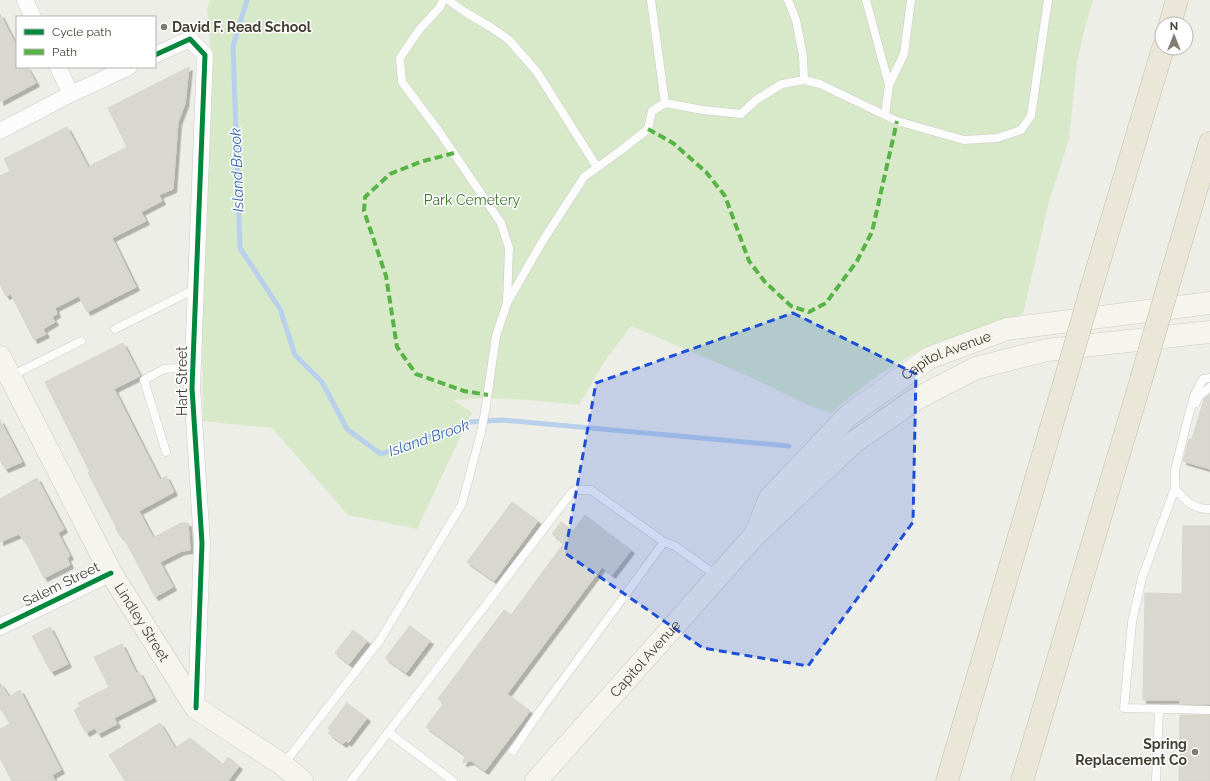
<svg xmlns="http://www.w3.org/2000/svg" width="1210" height="781" viewBox="0 0 1210 781" font-family="Raleway,sans-serif">
<style>
.green{fill:#d7e9c8}
.lines{fill:none;stroke-linecap:round;stroke-linejoin:round}
.stream{stroke:#b8d0ec;stroke-width:5}
.building{fill:#d8d7d0;stroke:#d6d5ce;filter:url(#shadow)}
.service-casing{stroke:#cccbc5;stroke-width:9}
.minor-casing{stroke:#cccbc5;stroke-width:17}
.secondary-casing{stroke:#cdccbf;stroke-width:23}
.motorway-casing{stroke:#c5bfa4;stroke-width:23}
.service{stroke:#fcfcfc;stroke-width:8}
.minor{stroke:#fcfcfc;stroke-width:16}
.secondary{stroke:#f6f5ed;stroke-width:22}
.motorway{stroke:#ebe7d8;stroke-width:22}
.motorway-bridge-casing{stroke:#c5bfa4;stroke-width:23;stroke-linecap:butt}
.motorway-bridge{stroke:#ebe7d8;stroke-width:22}
.quiet{stroke:#57b346;stroke-width:4;stroke-dasharray:8 4;stroke-linecap:butt}
.cycleway-casing{stroke:#fff;stroke-width:8}
.cycleway{stroke:#00873e;stroke-width:5}
.marked{fill:#1d4ed8;fill-opacity:0.2;stroke:#1d4ed8;stroke-width:3;stroke-dasharray:8 5;stroke-linejoin:round}
.poi-dot{fill:#807d73;stroke:#fff;stroke-width:1.5}
.labels{text-anchor:middle;dominant-baseline:central;stroke-width:3;stroke-linejoin:round;paint-order:stroke}
.poi-label{font-size:14px;font-weight:bold;fill:#444034;stroke:#fff;text-anchor:start}
.park-label{font-size:14px;fill:#3a732a;stroke:#fff}
.street-label{font-size:14px;fill:#444034;stroke:#fff}
.water-label{font-size:15px;font-style:italic;fill:#3165ac;stroke:#fff}
</style>
<defs>
<filter id="shadow"><feDropShadow dx="3.5" dy="3.5" stdDeviation="0" flood-color="#0004"/></filter>
</defs>
<rect width="100%" height="100%" fill="#eeeee8"/>
<!-- green -->
<path class="green" d="M 210,0 L 1093,0 L 1085,28 L 1077,62 L 1069,139 L 1049,202 L 1023,314 C 996,323 968,330 942,341 C 899,359 865,382 832,413 L 808,405 L 746,375 L 631,326 L 605,361 L 579,405 L 528,400 L 491,398 L 453,400 L 472,412 L 417,529 L 348,515 L 272,428 L 203,421 L 202,324 L 212,67 L 207,9 Z"/>
<g class="lines">
<!-- stream -->
<path class="stream" d="M 247,0 L 233,46 L 240,248 L 280,309 L 295,355 L 322,382 L 347,429 L 381,454 L 471,422 L 503,420 L 789,446"/>
</g>
<!-- building -->
<path class="building" d="M 0,14 L 17,47 L 17,67 L 27,67 L 36,83 L 0,102 Z
M 189,67 L 185,104 L 178,122 L 173,189 L 159,195 L 162,201 L 141,212 L 146,221 L 112,238 L 136,287 L 87,312 L 79,296 L 55,308 L 57,314 L 52,317 L 55,322 L 43,329 L 46,334 L 34,340 L 11,294 L 6,296 L 0,285 L 0,176 L 10,171 L 4,159 L 67,127 L 88,167 L 127,147 L 108,108 Z
M 123,343 L 140,376 L 114,389 L 160,480 L 166,476 L 174,492 L 139,511 L 153,538 L 181,523 L 188,523 L 190,550 L 182,551 L 160,562 L 173,587 L 155,597 L 124,538 L 120,536 L 115,527 L 116,527 L 88,473 L 90,472 L 45,382 Z
M 1210,394 L 1210,469 L 1183,461 L 1189,439 L 1192,439 L 1204,399 Z
M 0,420 L 22,462 L 5,469 L 0,460 Z
M 37,478 L 64,529 L 58,533 L 70,556 L 67,558 L 70,565 L 44,578 L 26,542 L 25,543 L 19,534 L 0,542 L 0,499 Z
M 512,502 L 538,521 L 494,581 L 467,562 Z
M 585,515 L 631,550 L 612,575 L 602,567 L 507,694 L 530,711 L 485,771 L 471,761 L 463,763 L 465,755 L 426,727 L 444,703 L 438,699 L 504,610 L 511,615 L 564,543 L 552,534 L 561,522 L 573,531 Z
M 1183,526 L 1210,526 L 1210,704 L 1180,704 L 1180,700 L 1143,700 L 1145,593 L 1182,594 Z
M 410,626 L 430,641 L 406,673 L 385,658 Z
M 50,627 L 68,664 L 51,672 L 32,636 Z
M 353,630 L 367,641 L 349,664 L 335,653 Z
M 122,644 L 136,673 L 139,672 L 153,698 L 114,718 L 117,724 L 98,734 L 95,728 L 86,733 L 74,710 L 80,707 L 78,703 L 109,687 L 94,657 Z
M 0,683 L 9,697 L 20,690 L 61,770 L 52,775 L 55,781 L 12,781 L 0,758 L 0,729 L 10,724 L 0,708 Z
M 347,703 L 367,718 L 348,743 L 346,741 L 343,744 L 328,733 L 331,730 L 328,728 Z
M 1180,715 L 1210,715 L 1210,781 L 1179,781 Z
M 160,723 L 175,748 L 190,738 L 223,764 L 228,757 L 239,766 L 228,781 L 125,781 L 109,755 Z"/>
<g class="lines">
<defs>
<path id="service" d="M 443,0 L 440,7 L 419,30 L 400,58 L 402,82 L 438,130 L 501,223 L 509,248 L 507,302
M 448,0 L 465,12 L 492,28 L 509,40 L 537,72 L 597,167
M 651,0 L 665,103
M 788,0 L 796,20 L 803,56 L 804,80
M 866,0 L 889,85 L 885,115
M 889,85 L 904,54 L 911,0
M 115,329 L 195,289
M 11,376 L 81,341
M 1210,378 L 1203,379 L 1194,396 L 1187,422 L 1175,470 L 1175,488 L 1142,578 L 1132,622 L 1124,708 L 1210,710
M 1196,403 L 1199,396 L 1210,387
M 166,452 L 144,380 L 164,369 L 192,367
M 1175,488 C 1184,500 1194,510 1210,509
M 664,542 L 675,546 L 717,576
M 388,732 L 453,781
M 283,765 L 380,640 L 462,504 L 481,432 L 485,412 L 496,336 L 507,303 L 542,242 L 584,177 L 620,151 L 648,129 L 652,111 L 665,103 L 703,110 L 741,114 L 756,100 L 782,84 L 804,80 L 820,84 L 897,121 L 964,140 L 997,138 L 1021,130 L 1031,116 L 1048,0
M 1156,780 L 1159,709
M 351,781 L 572,492 L 576,490 L 591,490 L 664,542 L 540,711 L 513,751"/>
<path id="minor" d="M 25,0 L 33,17
M 155,55 L 190,39 L 205,55 L 192,388 L 202,543 L 196,708
M 58,67 L 71,94
M 0,131 L 71,94 L 129,67
M 0,627 L 111,573"/>
<g id="secondary">
<path id="s1" d="M 0,357 L 111,573 L 196,708 L 283,765 L 302,781"/>
<path id="s2" d="M 757,530 L 770,498 L 849,415 L 929,358 L 1007,329 L 1210,303"/>
<path id="s3" d="M 536,781 L 754,536 L 854,442 L 916,399 L 976,368 L 1047,350 L 1210,332"/>
</g>
<path id="motorway" d="M 1170,24 L 1177,0
M 1171,276 L 1210,143
M 1092,286 L 1163,48
M 947,781 L 1063,387
M 1022,781 L 1141,380"/>
</defs>
<!-- service casing -->
<use href="#service" class="service-casing"/>
<!-- minor casing -->
<use href="#minor" class="minor-casing"/>
<!-- secondary casing -->
<use href="#secondary" class="secondary-casing"/>
<!-- motorway casing -->
<use href="#motorway" class="motorway-casing"/>
<!-- service -->
<use href="#service" class="service"/>
<!-- minor -->
<use href="#minor" class="minor"/>
<!-- secondary -->
<use href="#secondary" class="secondary"/>
<!-- motorway -->
<use href="#motorway" class="motorway"/>
<defs>
<path id="motorway-bridge" d="M 1141,380 L 1171,276
M 1063,387 L 1092,286"/>
</defs>
<!-- motorway-bridge casing -->
<use href="#motorway-bridge" class="motorway-bridge-casing"/>
<!-- motorway-bridge -->
<use href="#motorway-bridge" class="motorway-bridge"/>
<!-- quiet -->
<path class="quiet" d="M 648,129 L 673,143 L 706,172 L 725,196 L 749,261 L 765,282 L 791,306 L 809,312 L 826,303 L 857,261 L 872,232 L 897,121
M 454,153 L 420,162 L 390,174 L 365,197 L 364,211 L 386,276 L 397,347 L 416,374 L 464,391 L 488,395"/>
<defs>
<path id="cycleway" d="M 155,55 L 190,39 L 205,55 L 192,388 L 202,543 L 196,708
M 0,627 L 111,573"/>
</defs>
<!-- cycleway casing -->
<use href="#cycleway" class="cycleway-casing"/>
<!-- cycleway -->
<use href="#cycleway" class="cycleway"/>
</g>
<!-- marked area -->
<path class="marked" d="M 793,313 L 916,374 L 913,522 L 808,666 L 703,648 L 565,553 L 596,383 Z"/>
<!-- markers -->
<g class="poi-dot">
<circle cx="164" cy="27" r="4"/>
<circle cx="1195" cy="752" r="4"/>
</g>
<g class="labels">
<!-- poi labels -->
<g class="poi-label">
<text x="172" y="27">David F. Read School</text>
<text x="1187" y="744" text-anchor="end">Spring<tspan x="1187" dy="16">Replacement Co</tspan></text>
</g>
<!-- park labels -->
<g class="park-label">
<text x="472" y="200">Park Cemetery</text>
</g>
<!-- street labels -->
<g class="street-label">
<text stroke="none"><textPath href="#s2" startOffset="264">Capitol Avenue</textPath></text>
<text transform="translate(182 381) rotate(-90)">Hart Street</text>
<text transform="translate(61 584) rotate(-26)">Salem Street</text>
<text stroke="none"><textPath href="#s1" startOffset="301">Lindley Street</textPath></text>
<text stroke="none"><textPath href="#s3" startOffset="164">Capitol Avenue</textPath></text>
</g>
<!-- water labels -->
<g class="water-label">
<text transform="translate(237 170) rotate(-92)">Island Brook</text>
<text transform="translate(429 438) rotate(-19)">Island Brook</text>
</g>
</g>
<!-- legend -->
<rect x="16" y="16" width="140" height="52" fill="#ffffff" stroke="#b4b3ae"/>
<rect x="24" y="29" width="20" height="6" fill="#00873e" stroke="#b4b3ae"/>
<text x="52" y="36" font-size="12" fill="#444034">Cycle path</text>
<rect x="24" y="49" width="20" height="6" fill="#57b346" stroke="#b4b3ae"/>
<text x="52" y="56" font-size="12" fill="#444034">Path</text>
<!-- north arrow -->
<g transform="translate(1174 36)"><circle r="19" fill="#ffffff" stroke="#b4b3ae"/>
<path d="M0-3L7 15L0 10L-7 15Z" fill="#807d73"/>
<text y="-6" font-size="11" font-weight="bold" text-anchor="middle" fill="#444034">N</text>
</g>
</svg>
